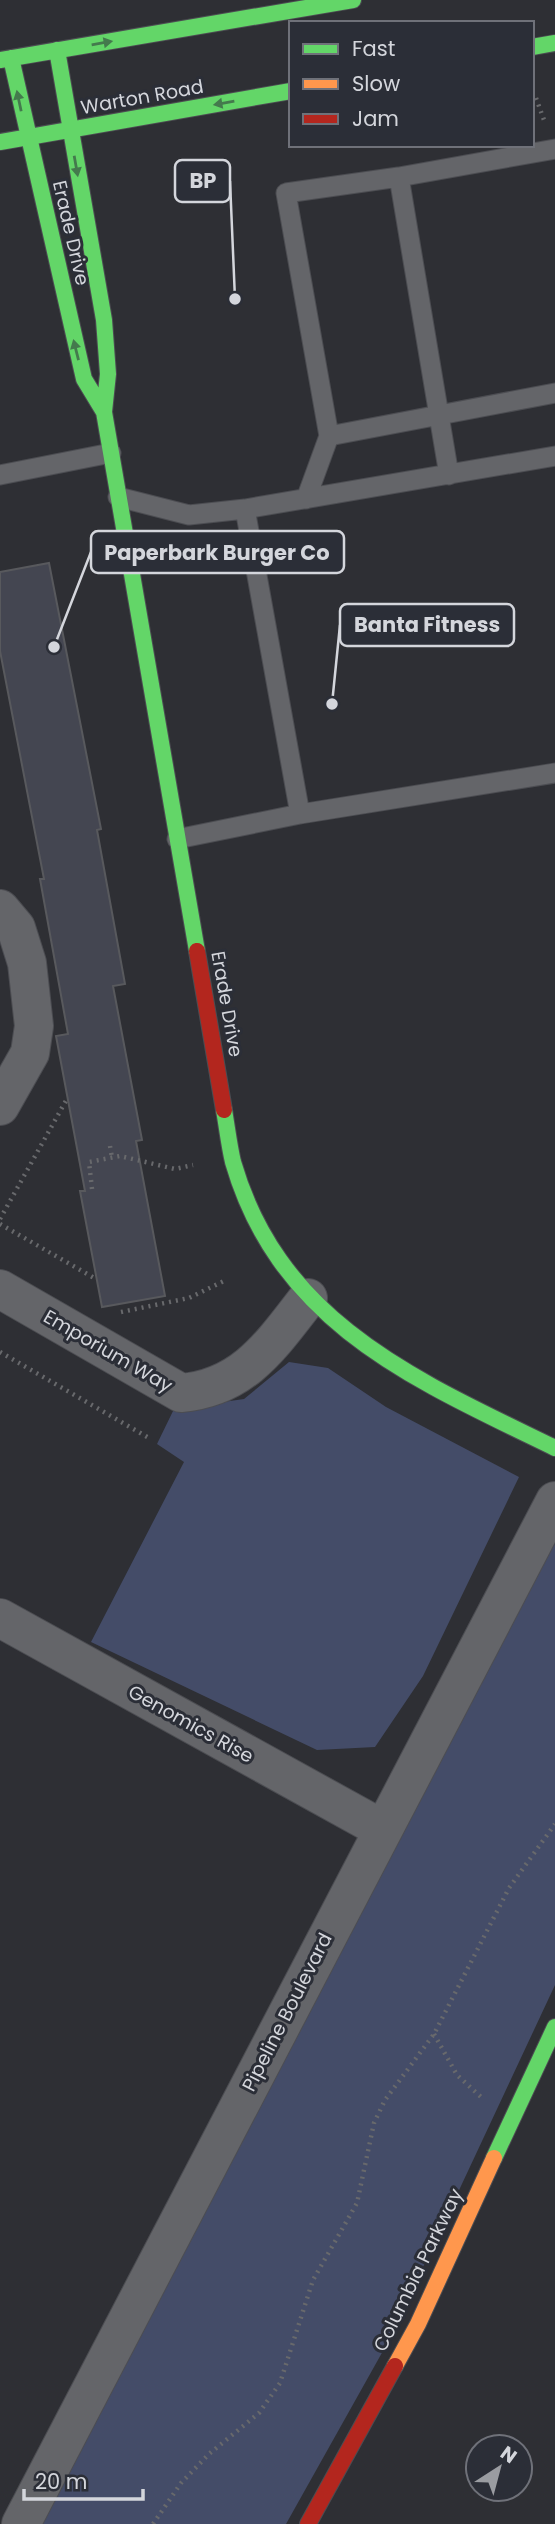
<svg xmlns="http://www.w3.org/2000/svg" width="555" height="2524" viewBox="0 0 555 2524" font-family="Poppins,sans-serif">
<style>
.green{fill:#444c68}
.building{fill:#444651;stroke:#58595d;stroke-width:2}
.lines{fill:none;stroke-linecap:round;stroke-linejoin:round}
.lane-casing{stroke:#4c4d52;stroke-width:21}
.street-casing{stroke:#4c4d52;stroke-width:40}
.fast-casing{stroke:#4c4d52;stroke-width:18}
.slow-casing{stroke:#4c4d52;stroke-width:18}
.jam-casing{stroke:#4c4d52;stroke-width:18}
.path{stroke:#68696c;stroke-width:4.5;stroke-dasharray:2 5;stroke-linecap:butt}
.lane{stroke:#646569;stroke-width:19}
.street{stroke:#646569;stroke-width:38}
.fast{stroke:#63d668;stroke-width:16}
.slow{stroke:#ff974d;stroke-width:16}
.jam{stroke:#b3261e;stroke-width:16}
.oneway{fill:#447a4d}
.labels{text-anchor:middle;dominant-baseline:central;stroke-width:6;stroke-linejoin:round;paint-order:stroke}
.street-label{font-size:19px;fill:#d4d6dc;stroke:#2b2e37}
.leader{fill:none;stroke:#d4d6dc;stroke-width:2.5}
.callout-dot{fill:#d4d6dc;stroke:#2b2e37;stroke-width:2.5}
.callout{fill:#2b2e37;stroke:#d4d6dc;stroke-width:2.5}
.callout-label{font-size:21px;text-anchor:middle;font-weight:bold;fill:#d4d6dc}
</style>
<rect width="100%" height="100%" fill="#2e2f34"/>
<!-- green -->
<path class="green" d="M 289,1362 L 328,1368 L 386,1407 L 519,1477 L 423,1676 L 375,1747 L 317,1750 L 91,1642 L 184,1462 L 157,1444 L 174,1409 L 244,1399 Z
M 555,1544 L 555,1985 L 388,2342 L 286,2524 L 41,2524 L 542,1561 Z"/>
<!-- building -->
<path class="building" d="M 49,563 L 101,829 L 97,830 L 125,984 L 113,986 L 142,1140 L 136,1141 L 165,1296 L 102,1307 L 80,1191 L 85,1191 L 56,1036 L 68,1034 L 40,879 L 44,879 L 0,651 L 0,572 Z"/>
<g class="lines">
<defs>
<path id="lane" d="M 399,177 L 449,475
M 329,436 L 555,393
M 0,475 L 111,453
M 118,497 L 189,515 L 245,509 L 555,456
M 306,499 L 329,436 L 286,193 L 399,177 L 555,149
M 300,814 L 555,773
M 177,839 L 300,814 L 245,509"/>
<path id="street" d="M 0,909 L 16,928 L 27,963 L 34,1026 L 30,1053 L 0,1106
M 0,1289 L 181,1393 C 244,1388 272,1344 308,1298
M 0,1618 L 382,1829
M 21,2524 L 555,1501"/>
<path id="fast" d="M 532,47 L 555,43
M 57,50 L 104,320 L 108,374 L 104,412 L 197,951
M 11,58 L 84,379 L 104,412
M 0,60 L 353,0
M 0,142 L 291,91
M 224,1110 C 227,1127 229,1145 233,1162 C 280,1324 416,1380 555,1448
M 494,2158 L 555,2027"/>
<path id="slow" d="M 395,2366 L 418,2324 L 494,2158"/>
<path id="jam" d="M 197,951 L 224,1110
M 308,2524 L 395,2366"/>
</defs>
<!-- lane casing -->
<use href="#lane" class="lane-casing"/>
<!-- street casing -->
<use href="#street" class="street-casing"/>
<!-- fast casing -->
<use href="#fast" class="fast-casing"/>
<!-- slow casing -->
<use href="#slow" class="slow-casing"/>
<!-- jam casing -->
<use href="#jam" class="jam-casing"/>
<!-- path -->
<path class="path" d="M 536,98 L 544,120
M 110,1146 L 112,1158
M 92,1189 L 89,1162 L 120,1156 L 175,1169 L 193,1165
M 0,1219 L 68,1097
M 0,1224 L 96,1279
M 121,1312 L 189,1298 L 226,1280
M 0,1352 L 149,1438
M 434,2034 L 457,2075 L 481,2097
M 153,2524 L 181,2483 L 209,2454 L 259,2413 L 280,2383 L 313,2280 L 357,2203 L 374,2123 L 385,2100 L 434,2034 L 509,1888 L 555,1824"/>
<!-- lane -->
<use href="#lane" class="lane"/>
<!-- street -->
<use href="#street" class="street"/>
<!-- fast -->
<use href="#fast" class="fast"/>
<!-- slow -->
<use href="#slow" class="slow"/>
<!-- jam -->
<use href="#jam" class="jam"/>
</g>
<!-- one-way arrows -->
<defs><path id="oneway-solid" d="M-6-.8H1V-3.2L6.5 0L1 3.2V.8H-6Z" transform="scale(1.75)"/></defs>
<g class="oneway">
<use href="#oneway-solid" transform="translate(102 43) rotate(-10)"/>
<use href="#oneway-solid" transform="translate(19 101) rotate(-102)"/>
<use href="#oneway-solid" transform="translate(224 103) rotate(170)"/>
<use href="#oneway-solid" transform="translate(76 166) rotate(80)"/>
<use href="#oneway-solid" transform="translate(76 350) rotate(-104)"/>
</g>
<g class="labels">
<!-- street labels -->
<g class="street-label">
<text transform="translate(142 97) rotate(-10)">Warton Road</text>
<text transform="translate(71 233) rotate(77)">Erade Drive</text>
<text transform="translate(227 1004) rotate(80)">Erade Drive</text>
<text transform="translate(108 1351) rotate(30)">Emporium Way</text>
<text transform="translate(191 1724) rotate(29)">Genomics Rise</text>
<text transform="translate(287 2012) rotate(-63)">Pipeline Boulevard</text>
<text transform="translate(418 2270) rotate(-64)">Columbia Parkway</text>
</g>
</g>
<!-- callouts -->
<path class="leader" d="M235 299L230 181M54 647L91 552M332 704L340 625"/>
<g class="callout-dot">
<circle cx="235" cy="299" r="7"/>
<circle cx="54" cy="647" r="7"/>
<circle cx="332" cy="704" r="7"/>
</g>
<g class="callout">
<rect x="175" y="160" width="55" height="42" rx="7"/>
<rect x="91" y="531" width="253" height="42" rx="7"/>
<rect x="340" y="604" width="174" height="42" rx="7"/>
</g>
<g class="callout-label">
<text x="203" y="188">BP</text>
<text x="217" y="560">Paperbark Burger Co</text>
<text x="427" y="632">Banta Fitness</text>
</g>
<!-- legend -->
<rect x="289" y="21" width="245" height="126" fill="#2b2e37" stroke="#6f7179" stroke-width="2"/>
<rect x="303" y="44" width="35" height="10" fill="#63d668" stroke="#6f7179" stroke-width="2"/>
<text x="352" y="56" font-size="21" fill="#d4d6dc">Fast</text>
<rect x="303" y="79" width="35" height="10" fill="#ff974d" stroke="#6f7179" stroke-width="2"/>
<text x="352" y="91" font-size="21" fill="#d4d6dc">Slow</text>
<rect x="303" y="114" width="35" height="10" fill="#b3261e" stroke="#6f7179" stroke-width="2"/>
<text x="352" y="126" font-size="21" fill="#d4d6dc">Jam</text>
<!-- north arrow -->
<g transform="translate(499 2468) rotate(36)"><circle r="33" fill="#2b2e37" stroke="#6f7179" stroke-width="2"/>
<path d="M0-5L12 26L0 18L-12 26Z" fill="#9a9ca1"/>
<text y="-10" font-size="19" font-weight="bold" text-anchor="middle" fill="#d4d6dc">N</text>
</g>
<!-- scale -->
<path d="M24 2489v10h119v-10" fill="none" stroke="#d4d6dc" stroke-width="3.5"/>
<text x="35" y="2489" font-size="21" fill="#d4d6dc" stroke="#2b2e37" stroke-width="5" paint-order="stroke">20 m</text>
</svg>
